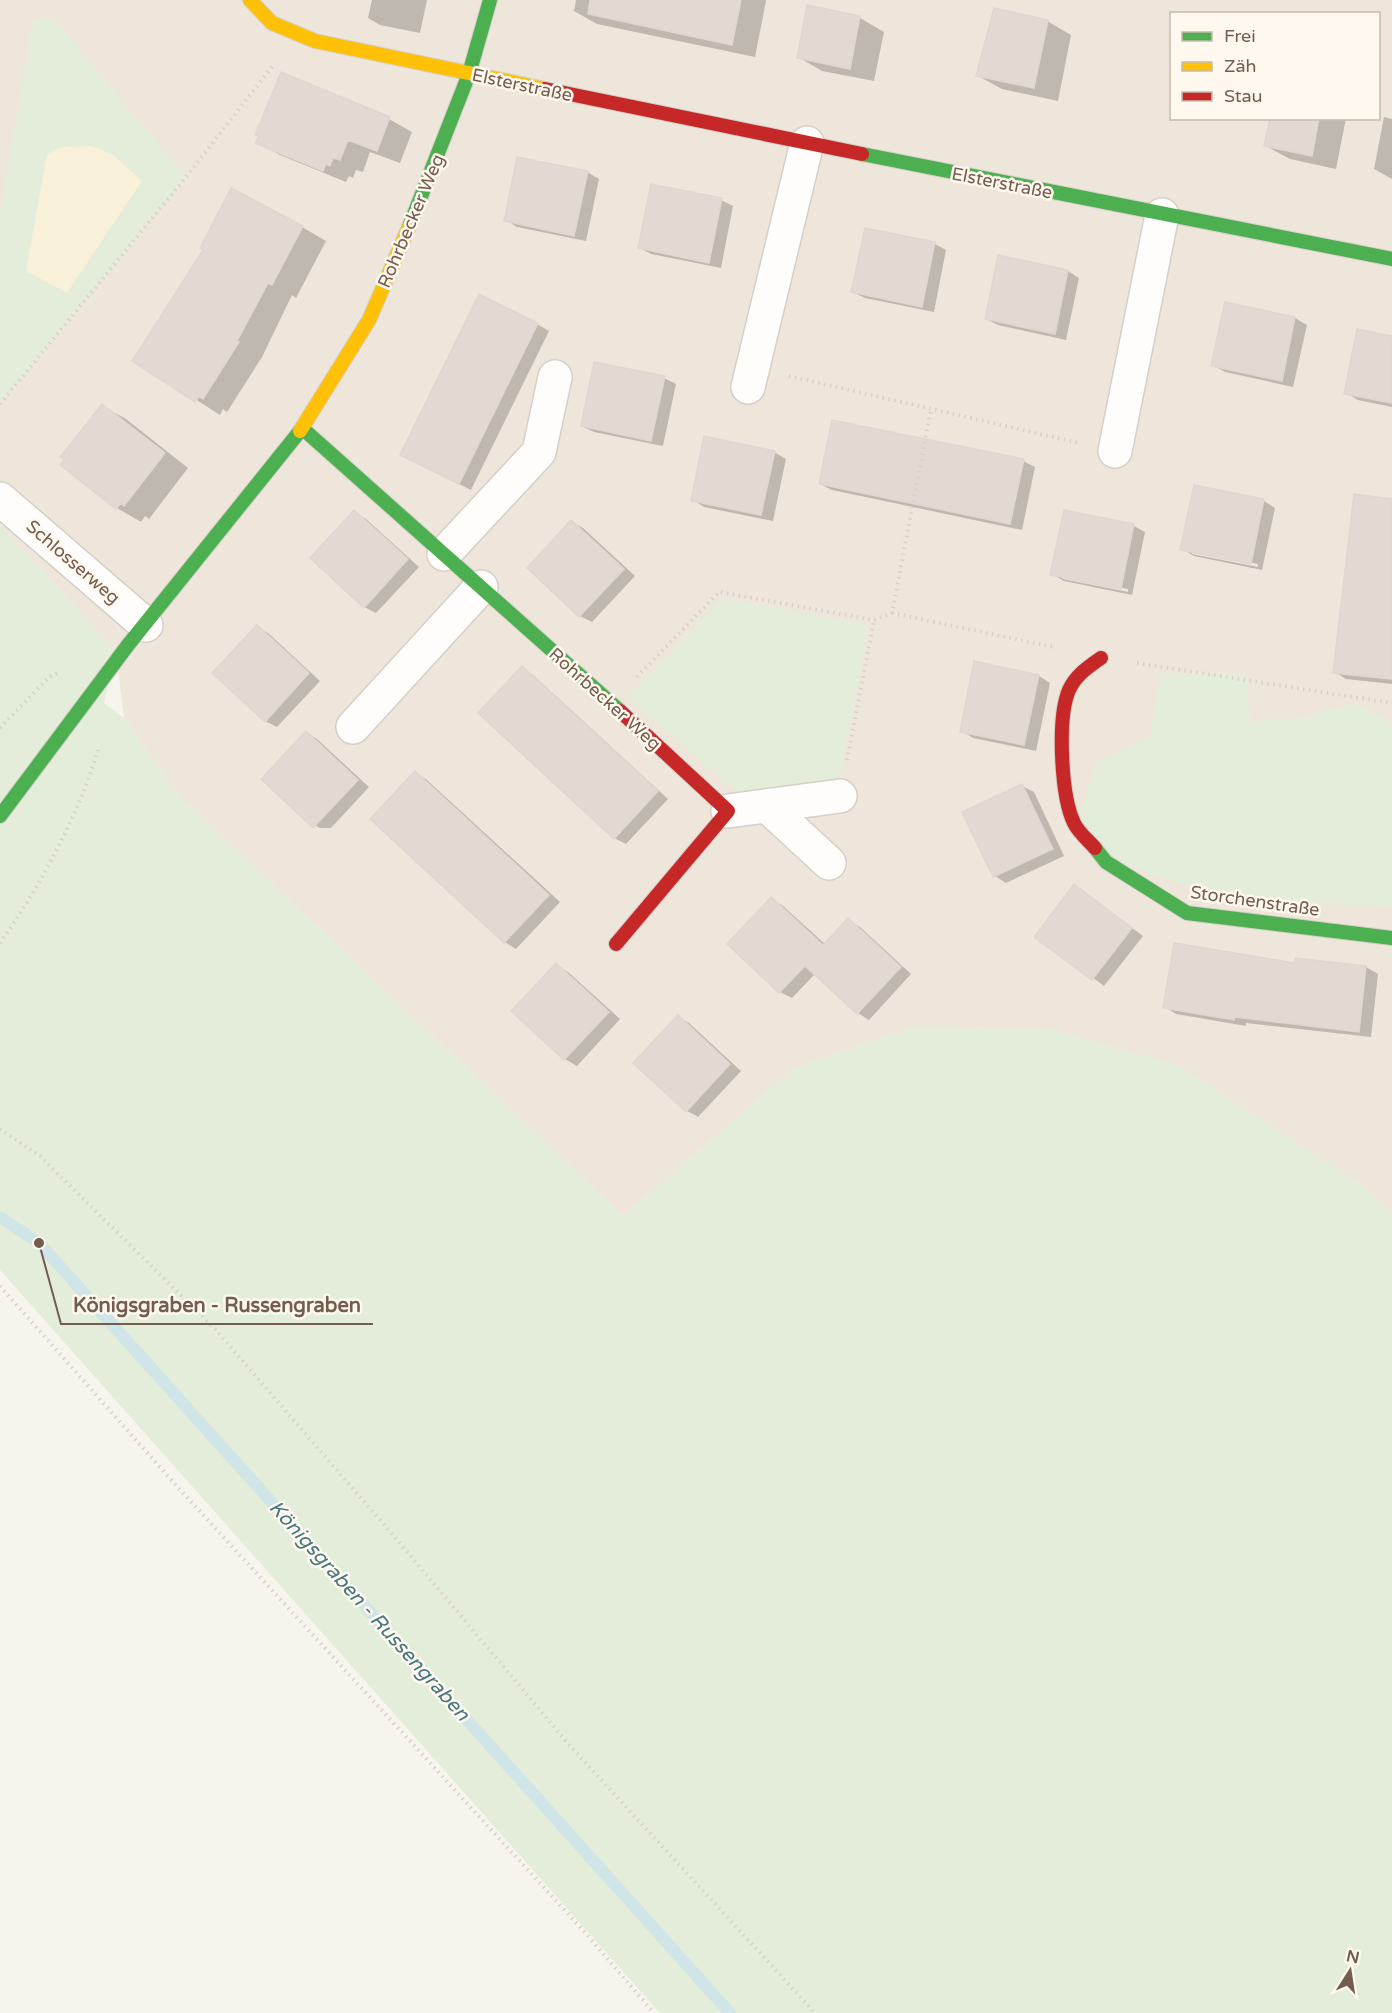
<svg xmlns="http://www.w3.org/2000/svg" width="1392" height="2013" viewBox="0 0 1392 2013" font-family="'Varela Round',sans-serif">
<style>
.residential{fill:#efe6db;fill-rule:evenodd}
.green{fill:#e4edd9}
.sand{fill:#f8f0d8}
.shadow{fill:#0003;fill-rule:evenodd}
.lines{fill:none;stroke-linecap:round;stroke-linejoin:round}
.stream{stroke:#cfe5e7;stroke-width:12}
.building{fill:#e1d9d2;stroke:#dfd7d0;stroke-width:1.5}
.street-casing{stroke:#d5cfc8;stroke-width:36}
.fast-casing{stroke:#d5cfc8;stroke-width:16}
.slow-casing{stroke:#d5cfc8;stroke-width:16}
.jam-casing{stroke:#d5cfc8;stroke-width:16}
.path{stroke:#d8d1cc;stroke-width:4;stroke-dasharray:1.5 4.5;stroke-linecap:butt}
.street{stroke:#fefdfc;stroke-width:33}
.fast{stroke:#4caf50;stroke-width:14}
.slow{stroke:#ffc107;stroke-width:14}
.jam{stroke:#c62828;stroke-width:14}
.labels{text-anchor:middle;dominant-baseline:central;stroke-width:5;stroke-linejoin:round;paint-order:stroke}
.street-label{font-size:18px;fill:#745c4e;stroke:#fef8ef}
.water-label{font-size:20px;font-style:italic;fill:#46767f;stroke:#fef8ef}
.leader{fill:none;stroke:#745c4e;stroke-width:2}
.callout-dot{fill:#745c4e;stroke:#fef8ef;stroke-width:2}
.callout-label{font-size:20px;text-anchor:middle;font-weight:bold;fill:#745c4e;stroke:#fef8ef;stroke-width:5;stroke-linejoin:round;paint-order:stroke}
</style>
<rect width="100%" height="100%" fill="#f7f3ed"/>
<!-- residential -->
<path class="residential" d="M 0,0 L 1392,0 L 1392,1212 L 1357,1182 L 1050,1029 L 912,1028 L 795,1068 L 623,1216 L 179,796 L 124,718 L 116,652 L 0,524 ZM 1172,14 L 1378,14 L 1378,118 L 1172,118 Z"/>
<!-- green -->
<path class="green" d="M 52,17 L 186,177 L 0,404 L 0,216 L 33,20 Z
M 0,524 L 116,652 L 104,703 L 124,718 L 179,796 L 623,1216 L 795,1068 L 912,1028 L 1050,1029 L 1180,1066 L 1357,1182 L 1392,1212 L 1392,2013 L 660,2013 L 0,1270 Z
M 722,598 L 869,625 L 838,787 L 739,794 L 627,697 Z
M 1161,674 L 1246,674 L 1251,722 L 1299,718 L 1356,703 L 1392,724 L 1392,907 C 1322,903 1162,898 1110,852 C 1099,842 1090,828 1080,817 L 1096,764 L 1150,737 Z"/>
<!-- sand -->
<path class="sand" d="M 91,146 L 112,154 L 142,181 L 67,293 L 26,271 L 47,154 L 63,147 Z"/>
<!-- shadow -->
<path class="shadow" d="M 372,0 L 427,0 L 420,33 L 380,25 L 368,18 Z
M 576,0 L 765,0 L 766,1 L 755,57 L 597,24 L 574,11 Z
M 809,7 L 860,18 L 884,32 L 874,81 L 822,71 L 798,57 Z
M 1047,21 L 1071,35 L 1058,101 L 1002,89 L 978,76 L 983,48 Z
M 1384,117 L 1392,119 L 1392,179 L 1374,169 Z
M 1272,118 L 1346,118 L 1336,169 L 1290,159 L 1266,146 Z
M 389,119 L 412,132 L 400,163 L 370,152 L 363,172 L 356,170 L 353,178 L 349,176 L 346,182 L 280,155 L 257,142 L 260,136 Z
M 587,172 L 599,179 L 586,241 L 517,227 L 506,220 Z
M 721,200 L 733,206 L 721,268 L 651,254 L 640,248 Z
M 302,227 L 326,241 L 296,298 L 292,295 L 262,357 L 227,412 L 223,409 L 220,415 L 134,360 Z
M 866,230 L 935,244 L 946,250 L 934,312 L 865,298 L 853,292 Z
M 1068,271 L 1079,278 L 1066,340 L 998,325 L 986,319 Z
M 1226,303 L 1295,318 L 1307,325 L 1293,387 L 1225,372 L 1213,365 Z
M 537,324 L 549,331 L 471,490 L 402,455 Z
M 1392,338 L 1392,407 L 1358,400 L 1346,393 Z
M 664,378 L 676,384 L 663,446 L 594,432 L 582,426 Z
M 102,406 L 126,419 L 188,468 L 149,519 L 145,516 L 141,522 L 117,508 L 62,465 Z
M 774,452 L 786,459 L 773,521 L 704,507 L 693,500 Z
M 1023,461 L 1035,467 L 1022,530 L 832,490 L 820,484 Z
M 1392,500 L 1392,684 L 1346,679 L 1335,672 Z
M 1264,501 L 1275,508 L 1262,570 L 1194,556 L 1182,549 ZM 1192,551 L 1258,564 L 1258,567 L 1192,554 Z
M 355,512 L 366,519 L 419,567 L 376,613 L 364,607 Z
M 572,522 L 583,528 L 635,576 L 592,622 L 580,616 L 529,568 Z
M 1134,526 L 1145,532 L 1132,595 L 1064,581 L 1052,574 ZM 1063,576 L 1128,589 L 1128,592 L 1063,579 Z
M 257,627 L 268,633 L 320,681 L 277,727 L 265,721 Z
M 522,668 L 533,675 L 668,799 L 626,844 L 614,838 Z
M 1039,676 L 1050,683 L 1036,751 L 973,738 L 962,731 Z
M 306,732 L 317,739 L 369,787 L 331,828 L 320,828 L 308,821 Z
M 416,773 L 427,780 L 560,902 L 516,949 L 505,942 Z
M 1022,786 L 1034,792 L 1064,856 L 1006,883 L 995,876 L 964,813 Z
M 1075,886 L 1143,936 L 1104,986 L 1037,936 Z
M 771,899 L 783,906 L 825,944 L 848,920 L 860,927 L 911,974 L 869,1020 L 858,1013 L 815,974 L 792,998 L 780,992 L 729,944 Z
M 1296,960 L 1366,967 L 1378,974 L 1371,1037 L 1246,1023 L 1246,1026 L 1176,1014 L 1165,1007 L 1296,965 Z
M 556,965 L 568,972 L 620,1019 L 577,1066 L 565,1059 L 513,1011 Z
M 678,1017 L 689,1023 L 741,1071 L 698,1117 L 687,1111 Z"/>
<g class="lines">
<!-- stream -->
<path class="stream" d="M 0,1217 L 39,1243 L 730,2013"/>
</g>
<!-- building -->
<path class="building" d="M 590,0 L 741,0 L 732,45 L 588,14 Z
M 807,5 L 860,16 L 850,69 L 797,58 Z
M 994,8 L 1048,20 L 1034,88 L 976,76 Z
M 281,72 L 390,117 L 377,151 L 348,140 L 340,160 L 333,158 L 330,166 L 326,164 L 323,171 L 255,143 L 259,136 L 255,135 Z
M 1270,118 L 1319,118 L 1312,156 L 1264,146 Z
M 517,157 L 588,171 L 574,236 L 504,221 Z
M 651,184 L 722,198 L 709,263 L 638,248 Z
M 231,188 L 303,226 L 272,285 L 268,283 L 237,341 L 239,342 L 203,399 L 199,396 L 195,402 L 132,361 L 203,250 L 200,248 Z
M 865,228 L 935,242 L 922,307 L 851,292 Z
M 998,255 L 1068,270 L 1055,334 L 985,319 Z
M 479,294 L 538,323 L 459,484 L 400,455 Z
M 1225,302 L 1295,317 L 1282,381 L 1211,366 Z
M 1357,329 L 1392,336 L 1392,403 L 1344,394 Z
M 594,362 L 665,376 L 651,441 L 581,426 Z
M 102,404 L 165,453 L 124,506 L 121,503 L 116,509 L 60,465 L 64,460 L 60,457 Z
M 832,420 L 1024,459 L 1010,524 L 819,484 Z
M 704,436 L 775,451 L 761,515 L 691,501 Z
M 1194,485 L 1264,499 L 1251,564 L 1180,550 Z
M 1354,494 L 1392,499 L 1392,679 L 1333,673 Z
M 354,510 L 408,559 L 364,608 L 310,558 Z
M 1064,510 L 1134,524 L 1121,589 L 1050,575 Z
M 571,520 L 624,569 L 579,617 L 527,568 Z
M 257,625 L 309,673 L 265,722 L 212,673 Z
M 974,661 L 1039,675 L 1024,745 L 960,732 Z
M 522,666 L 658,791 L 614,839 L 478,713 Z
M 306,731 L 358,780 L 313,828 L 261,779 Z
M 415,771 L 549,895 L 504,943 L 370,819 Z
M 1022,784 L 1053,849 L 993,877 L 962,812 Z
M 1074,884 L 1132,928 L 1092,980 L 1034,937 Z
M 771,897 L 823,945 L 848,918 L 901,967 L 857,1014 L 805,966 L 779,993 L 727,944 Z
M 1174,943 L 1294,963 L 1295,958 L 1366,966 L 1359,1032 L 1235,1017 L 1234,1020 L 1163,1008 Z
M 556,963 L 609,1012 L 564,1060 L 511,1011 Z
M 678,1015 L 730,1064 L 686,1112 L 633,1063 Z"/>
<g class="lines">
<defs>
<path id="street" d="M 748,387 L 807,143
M 1115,451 L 1162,215
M 0,499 L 146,625
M 444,554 L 539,452 L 555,377
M 353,727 L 481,587
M 767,806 L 829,863
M 728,811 L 840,796"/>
<path id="fast" d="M 862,154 L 1392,259
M 409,227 L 469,74 L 490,0
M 302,428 L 620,711
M 0,816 L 128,645 L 300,431
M 1095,848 L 1106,862 L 1187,913 L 1392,938"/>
<path id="slow" d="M 250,0 L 272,23 L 315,41 L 545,89
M 300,431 L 369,320 L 409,227"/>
<path id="jam" d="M 545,89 L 862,154
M 1095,848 C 1088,840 1078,832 1074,823 C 1061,796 1057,718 1069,690 C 1076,675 1088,667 1101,658
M 616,944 L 728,811 L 620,711"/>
</defs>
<!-- street casing -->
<use href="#street" class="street-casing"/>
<!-- fast casing -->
<use href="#fast" class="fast-casing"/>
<!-- slow casing -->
<use href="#slow" class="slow-casing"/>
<!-- jam casing -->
<use href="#jam" class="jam-casing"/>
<!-- path -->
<path class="path" d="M 789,376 L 1079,443
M 0,404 L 186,177 L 275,63
M 892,613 L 1053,647
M 1137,663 L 1392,703
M 637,677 L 719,592 L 874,620 L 892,613 L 931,409
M 0,728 L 49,677 L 58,673
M 847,760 L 874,620
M 0,943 C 39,888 79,815 98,750
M 0,1129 L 40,1156 L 215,1329 L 393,1535 L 571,1747 L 815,2013
M 0,1286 L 173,1482 L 581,1928 L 654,2013"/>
<!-- street -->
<use href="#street" class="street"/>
<!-- fast -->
<use href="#fast" class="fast"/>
<!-- slow -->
<use href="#slow" class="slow"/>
<!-- jam -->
<use href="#jam" class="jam"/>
</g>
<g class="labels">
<!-- street labels -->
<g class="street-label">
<text transform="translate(522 85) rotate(12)">Elsterstraße</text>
<text transform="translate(1002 183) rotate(11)">Elsterstraße</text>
<text transform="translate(411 221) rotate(-67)">Rohrbecker Weg</text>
<text transform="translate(73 562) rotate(41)">Schlosserweg</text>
<text transform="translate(605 699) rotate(42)">Rohrbecker Weg</text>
<text transform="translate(1255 901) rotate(8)">Storchenstraße</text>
</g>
<!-- water labels -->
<g class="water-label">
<text transform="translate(369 1611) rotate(48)">Königsgraben - Russengraben</text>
</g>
</g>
<!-- callouts -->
<path class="leader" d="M39 1243L61 1324H373"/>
<circle class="callout-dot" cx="39" cy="1243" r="6"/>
<g class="callout-label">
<text x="217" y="1312">Königsgraben - Russengraben</text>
</g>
<!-- legend -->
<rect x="1170" y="12" width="210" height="108" fill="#fef8ef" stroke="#c7baaf" stroke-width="1.5"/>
<rect x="1182" y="32" width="30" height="9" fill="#4caf50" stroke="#c7baaf" stroke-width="1.5"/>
<text x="1224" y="42" font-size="18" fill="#745c4e">Frei</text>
<rect x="1182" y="62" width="30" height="9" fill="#ffc107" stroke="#c7baaf" stroke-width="1.5"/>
<text x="1224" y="72" font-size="18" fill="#745c4e">Zäh</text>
<rect x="1182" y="92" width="30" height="9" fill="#c62828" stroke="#c7baaf" stroke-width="1.5"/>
<text x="1224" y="102" font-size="18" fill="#745c4e">Stau</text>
<!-- north arrow -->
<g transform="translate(1350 1971) rotate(12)" stroke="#fef8ef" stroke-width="4.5" paint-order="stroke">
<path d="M0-4.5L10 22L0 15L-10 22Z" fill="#745c4e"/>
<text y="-9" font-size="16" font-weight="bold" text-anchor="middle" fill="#745c4e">N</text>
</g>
</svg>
